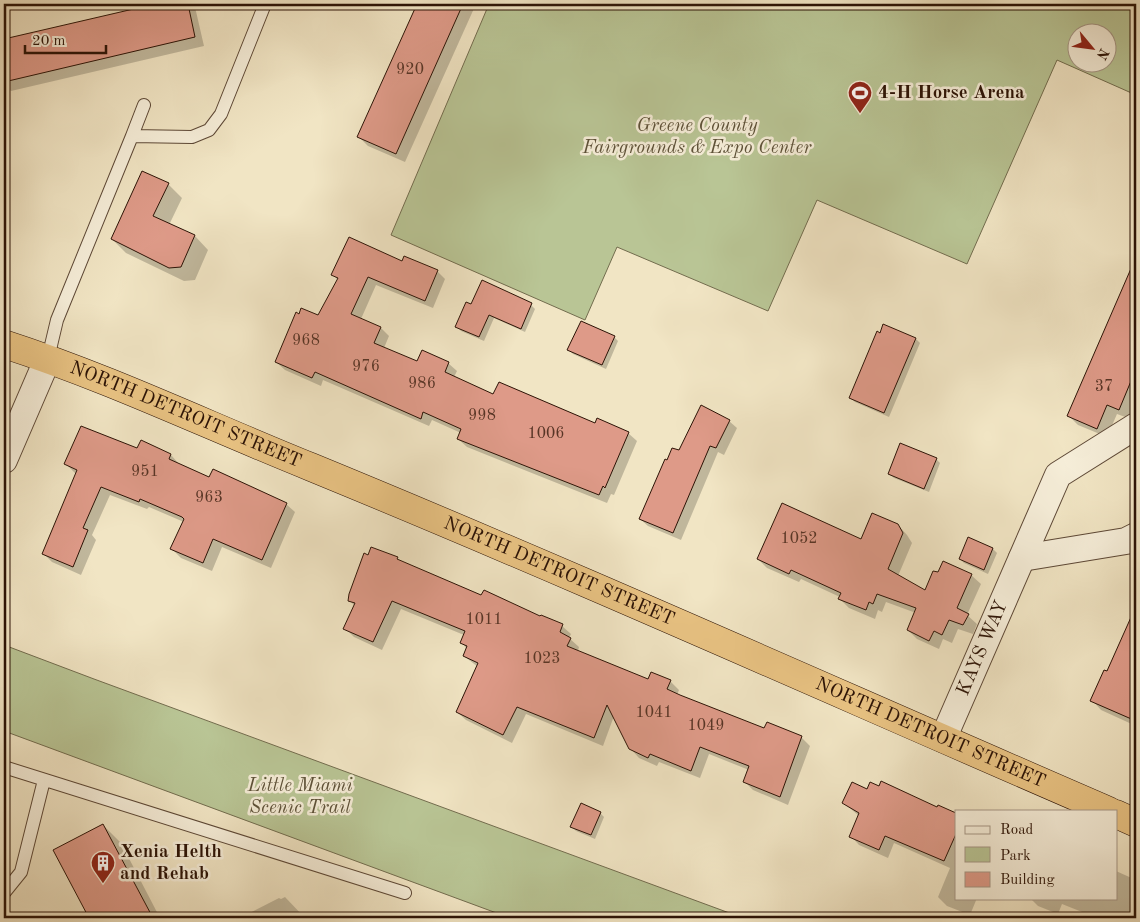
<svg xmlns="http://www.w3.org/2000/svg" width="1140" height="922" viewBox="0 0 1140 922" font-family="'Old Standard TT',serif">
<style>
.green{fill:#b9c595;stroke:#726c4e;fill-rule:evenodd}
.shadow{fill:#0003}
.building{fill:#de9a88;stroke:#2c1306}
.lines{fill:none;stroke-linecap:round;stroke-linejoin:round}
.lane-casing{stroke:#5d4836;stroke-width:14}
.street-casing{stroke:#5d4836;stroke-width:28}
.highway-casing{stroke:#2c1306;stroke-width:29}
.lane{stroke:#f6eed9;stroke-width:12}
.street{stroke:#f6eed9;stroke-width:26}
.highway{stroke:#e8c282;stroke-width:28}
.labels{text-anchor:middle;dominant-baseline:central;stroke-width:5;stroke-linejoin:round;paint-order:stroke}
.number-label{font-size:16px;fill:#583526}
.poi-label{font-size:19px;font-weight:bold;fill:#2c1306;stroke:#f6eed9;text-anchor:start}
.park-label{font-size:19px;font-style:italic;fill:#5d5138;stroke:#f6eed9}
.street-label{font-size:19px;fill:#2c1306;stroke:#f6eed9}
</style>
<rect width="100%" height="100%" fill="#f1e5c4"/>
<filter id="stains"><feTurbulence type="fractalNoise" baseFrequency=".004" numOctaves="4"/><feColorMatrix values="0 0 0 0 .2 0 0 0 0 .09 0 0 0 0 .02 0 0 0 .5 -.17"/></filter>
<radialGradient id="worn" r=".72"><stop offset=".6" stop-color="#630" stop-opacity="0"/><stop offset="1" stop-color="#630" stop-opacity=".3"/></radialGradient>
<!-- green -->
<path class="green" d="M 489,4 L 1136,4 L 1136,95 L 1057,60 L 967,264 L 817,200 L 768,311 L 617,247 L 585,320 L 391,235 ZM 1078,32 L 1108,32 L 1108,62 L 1078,62 Z
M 4,645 L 94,679 L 743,918 L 510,918 L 4,731 Z"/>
<!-- shadow -->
<path class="shadow" d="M 124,4 L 191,4 L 195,7 L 204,46 L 11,91 L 4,84 L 4,40 L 126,12 Z
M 418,4 L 476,4 L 405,162 L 368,146 L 359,137 Z
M 168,184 L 182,198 L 169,225 L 195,236 L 208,250 L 195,280 L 184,281 L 126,253 L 112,239 Z
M 1136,261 L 1136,399 L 1128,418 L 1117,414 L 1107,437 L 1078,425 L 1069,416 Z
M 402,263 L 437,271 L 445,279 L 433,308 L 376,285 L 361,319 L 381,328 L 389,336 L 384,348 L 417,363 L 448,363 L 457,371 L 454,377 L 494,396 L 628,433 L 637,441 L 614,495 L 611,494 L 607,503 L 467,447 L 458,439 L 461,433 L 432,420 L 429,426 L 323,380 L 321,386 L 285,370 L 276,362 L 319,316 L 338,280 L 333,275 Z
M 471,305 L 531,305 L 535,309 L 525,332 L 494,318 L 484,341 L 461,331 L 457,327 Z
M 614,337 L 618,341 L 606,369 L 573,354 L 569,350 Z
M 916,339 L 920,343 L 889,417 L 855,402 L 850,398 Z
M 729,421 L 737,428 L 724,455 L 718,452 L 681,540 L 648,526 L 640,519 L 668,461 Z
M 138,450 L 171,455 L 179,464 L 210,479 L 286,504 L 295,512 L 271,568 L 222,547 L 212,571 L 181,558 L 172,549 L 184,522 L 149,507 L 147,509 L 110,495 L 92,535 L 96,540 L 81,575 L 52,562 L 43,553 L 76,474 L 66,464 Z
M 936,459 L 940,463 L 929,492 L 894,478 L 889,474 Z
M 898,525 L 907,535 L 912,543 L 898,576 L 925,591 L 971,575 L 981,584 L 967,615 L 977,624 L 973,634 L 958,629 L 952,643 L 943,639 L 939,649 L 917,639 L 908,630 L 916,613 L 886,602 L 882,612 L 878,610 L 875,619 L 849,608 L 840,599 L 840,597 L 801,579 L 799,582 L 767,568 L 758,559 L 861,541 Z
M 969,539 L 993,549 L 997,553 L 988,574 L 964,563 L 960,559 Z
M 369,556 L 397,558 L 403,563 L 482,597 L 562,626 L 571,634 L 569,638 L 579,647 L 578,651 L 649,681 L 670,681 L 679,690 L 677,695 L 765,730 L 801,737 L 810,746 L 788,805 L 753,790 L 744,781 L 749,770 L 709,754 L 700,778 L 659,762 L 657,766 L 639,758 L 630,748 L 614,716 L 603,746 L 526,714 L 512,743 L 466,720 L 457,712 L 478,667 L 464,656 L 467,649 L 461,642 L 464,635 L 401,609 L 382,650 L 354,637 L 345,628 L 355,606 L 349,600 Z
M 1123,638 L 1136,645 L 1136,726 L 1101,710 L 1092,700 Z
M 868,790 L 937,809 L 938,806 L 956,814 L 956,898 L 977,898 L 970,915 L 947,906 L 938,897 L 950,868 L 894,843 L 888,858 L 859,845 L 851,836 L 859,816 L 844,803 Z
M 600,813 L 604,817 L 595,839 L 576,831 L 572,827 Z
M 103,825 L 121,843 L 160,918 L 91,918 L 55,850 Z
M 1116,871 L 1136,880 L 1136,918 L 1091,918 L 1092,916 L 1062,904 L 1058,914 L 1038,906 L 1030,898 L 1116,898 Z
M 285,897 L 305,918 L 240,918 L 279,898 L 281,899 Z
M 358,913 L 363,918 L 349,918 Z"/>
<!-- building -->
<path class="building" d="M 155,4 L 188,4 L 195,37 L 4,82 L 4,39 Z
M 417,4 L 463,4 L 396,154 L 357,137 Z
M 142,171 L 169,183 L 153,216 L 195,235 L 181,267 L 169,268 L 111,239 Z
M 349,237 L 402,261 L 404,256 L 438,270 L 425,301 L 368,277 L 351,314 L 381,327 L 374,343 L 417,361 L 422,350 L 449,362 L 445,372 L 493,394 L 499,382 L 595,423 L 597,418 L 629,432 L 605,488 L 603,486 L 599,495 L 457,439 L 461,429 L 423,412 L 421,419 L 315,372 L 312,378 L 275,362 L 296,312 L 299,314 L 301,308 L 318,315 L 338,278 L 331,275 Z
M 1136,257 L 1136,369 L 1119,410 L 1107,405 L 1097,429 L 1067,416 Z
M 482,280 L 532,303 L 521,329 L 489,315 L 479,337 L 455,327 L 466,302 L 471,304 Z
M 581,321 L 615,336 L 602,365 L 567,350 Z
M 883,324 L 916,338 L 884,413 L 849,398 L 877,331 L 880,333 Z
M 701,405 L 730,420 L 716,448 L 710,446 L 673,533 L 639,519 L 665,459 L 667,460 L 672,448 L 679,450 Z
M 81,426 L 137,448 L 141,440 L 171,454 L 169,459 L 209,477 L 213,469 L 287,503 L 262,560 L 213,539 L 203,563 L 170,549 L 184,519 L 182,517 L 140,499 L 139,502 L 101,487 L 83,528 L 88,530 L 73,567 L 42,554 L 77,470 L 64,464 Z
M 900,443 L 937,458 L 924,489 L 888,474 Z
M 782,503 L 861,539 L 872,513 L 898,524 L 903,533 L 888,569 L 925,590 L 933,571 L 938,572 L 943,561 L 972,574 L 957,608 L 969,614 L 963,625 L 949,620 L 942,635 L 934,631 L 929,641 L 907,630 L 916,608 L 877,594 L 873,604 L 869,602 L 866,610 L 838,599 L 841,593 L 791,570 L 789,574 L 757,559 Z
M 968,537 L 993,548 L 984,570 L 959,559 Z
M 371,547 L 398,557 L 397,559 L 481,595 L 484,590 L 540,616 L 541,615 L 563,624 L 560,632 L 571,638 L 567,646 L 648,679 L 651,672 L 671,680 L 667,689 L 680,695 L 764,728 L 767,722 L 802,736 L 780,797 L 743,782 L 749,766 L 700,747 L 691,771 L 650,754 L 648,758 L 629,749 L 607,705 L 594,738 L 517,707 L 503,735 L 456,712 L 478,663 L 463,656 L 467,646 L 460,643 L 465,631 L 392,601 L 373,642 L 343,629 L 355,603 L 348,601 L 349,594 L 364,553 L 368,555 Z
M 1136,606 L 1136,721 L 1090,701 L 1104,670 L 1107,671 Z
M 881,781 L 937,807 L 938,805 L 956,813 L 956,834 L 944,861 L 885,836 L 879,850 L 849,837 L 859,813 L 842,803 L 852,782 L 867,789 L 870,782 L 879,786 Z
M 581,803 L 601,812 L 591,835 L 570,827 Z
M 103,824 L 153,918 L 89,918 L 53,850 Z"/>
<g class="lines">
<defs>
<path id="lane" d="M 132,136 L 144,105
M 48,358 L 57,320 L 132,136 L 192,137 L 209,130 L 221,114 L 265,4
M 4,767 L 405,893
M 4,893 L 21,872 L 44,780"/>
<g id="street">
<path d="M 4,460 L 48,358"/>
<path d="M 1022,558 L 1126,541 L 1136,536"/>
<path id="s1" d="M 943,739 L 1058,475 L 1136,426"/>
</g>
<g id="highway">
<path id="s2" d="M 4,344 C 109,378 209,426 311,467 C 579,577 843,696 1109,811"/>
<path d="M 1116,814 L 1136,823"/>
</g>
</defs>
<!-- lane casing -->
<use href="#lane" class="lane-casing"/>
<!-- street casing -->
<use href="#street" class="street-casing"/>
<!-- highway casing -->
<use href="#highway" class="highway-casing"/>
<!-- lane -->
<use href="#lane" class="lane"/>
<!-- street -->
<use href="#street" class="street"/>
<!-- highway -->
<use href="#highway" class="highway"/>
</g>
<!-- icons -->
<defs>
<symbol id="stadium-pin" viewBox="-11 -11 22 30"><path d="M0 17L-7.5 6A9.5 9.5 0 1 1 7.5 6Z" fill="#8f2418" stroke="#f6eed9"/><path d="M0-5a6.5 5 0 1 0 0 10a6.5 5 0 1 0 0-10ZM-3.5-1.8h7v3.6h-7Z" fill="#fff"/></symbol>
<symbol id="building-pin" viewBox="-11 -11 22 30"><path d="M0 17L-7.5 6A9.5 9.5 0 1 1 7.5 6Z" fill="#8f2418" stroke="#f6eed9"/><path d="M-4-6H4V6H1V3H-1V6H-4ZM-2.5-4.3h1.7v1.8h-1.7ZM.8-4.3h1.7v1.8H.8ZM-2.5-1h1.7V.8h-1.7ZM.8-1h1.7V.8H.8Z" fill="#fff"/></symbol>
</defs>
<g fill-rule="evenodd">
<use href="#stadium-pin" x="846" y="79" width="28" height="38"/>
<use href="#building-pin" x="89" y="849" width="28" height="38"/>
</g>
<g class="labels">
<!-- number labels -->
<g class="number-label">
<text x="410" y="70">920</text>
<text x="306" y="341">968</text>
<text x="366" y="367">976</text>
<text x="422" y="384">986</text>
<text x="1104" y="387">37</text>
<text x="482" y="416">998</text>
<text x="546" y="434">1006</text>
<text x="145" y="472">951</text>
<text x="209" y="498">963</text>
<text x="799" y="539">1052</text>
<text x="484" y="620">1011</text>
<text x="542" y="659">1023</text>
<text x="654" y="713">1041</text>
<text x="706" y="726">1049</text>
</g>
<!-- poi labels -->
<g class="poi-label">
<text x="878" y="93">4-H Horse Arena</text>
<text x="120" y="852">Xenia Helth<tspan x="120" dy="22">and Rehab</tspan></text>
</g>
<!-- park labels -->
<g class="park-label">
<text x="697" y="126">Greene County<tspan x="697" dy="22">Fairgrounds &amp; Expo Center</tspan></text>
<text x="300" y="786">Little Miami<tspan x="300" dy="22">Scenic Trail</tspan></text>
</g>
<!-- street labels -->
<g class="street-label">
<text stroke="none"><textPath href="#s2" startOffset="195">NORTH DETROIT STREET</textPath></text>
<text stroke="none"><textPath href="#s2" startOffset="600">NORTH DETROIT STREET</textPath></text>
<text stroke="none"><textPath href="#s1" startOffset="99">KAYS WAY</textPath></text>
<text stroke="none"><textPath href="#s2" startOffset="1005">NORTH DETROIT STREET</textPath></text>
</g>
</g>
<!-- margin -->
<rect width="1140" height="922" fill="none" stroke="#f1e5c4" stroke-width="20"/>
<rect x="5" y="5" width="1130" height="912" fill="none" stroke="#2c1306" stroke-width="2.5"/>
<rect x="10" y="10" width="1120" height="902" fill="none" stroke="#2c1306"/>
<!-- legend -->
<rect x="955" y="810" width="162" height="90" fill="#f6eed9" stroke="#a59685"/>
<rect x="965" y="826" width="25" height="8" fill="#f6eed9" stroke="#a59685"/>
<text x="1000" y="834" font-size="15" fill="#2c1306">Road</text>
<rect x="965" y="847" width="25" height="15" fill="#b9c595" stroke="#a59685"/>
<text x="1000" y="860" font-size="15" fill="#2c1306">Park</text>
<rect x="965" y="872" width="25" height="15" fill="#de9a88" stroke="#a59685"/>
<text x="1000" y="884" font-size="15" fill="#2c1306">Building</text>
<!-- north arrow -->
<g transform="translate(1092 48) rotate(119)"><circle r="24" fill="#f6eed9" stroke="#a59685"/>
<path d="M0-4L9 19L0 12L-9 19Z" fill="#8f2418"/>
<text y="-8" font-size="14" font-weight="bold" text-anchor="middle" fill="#2c1306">N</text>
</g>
<!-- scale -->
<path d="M25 45v8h81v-8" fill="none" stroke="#2c1306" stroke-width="2.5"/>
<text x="32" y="45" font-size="15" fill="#2c1306" stroke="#f6eed9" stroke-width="4" paint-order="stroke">20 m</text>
<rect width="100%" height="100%" filter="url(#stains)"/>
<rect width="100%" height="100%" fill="url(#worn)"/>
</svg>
